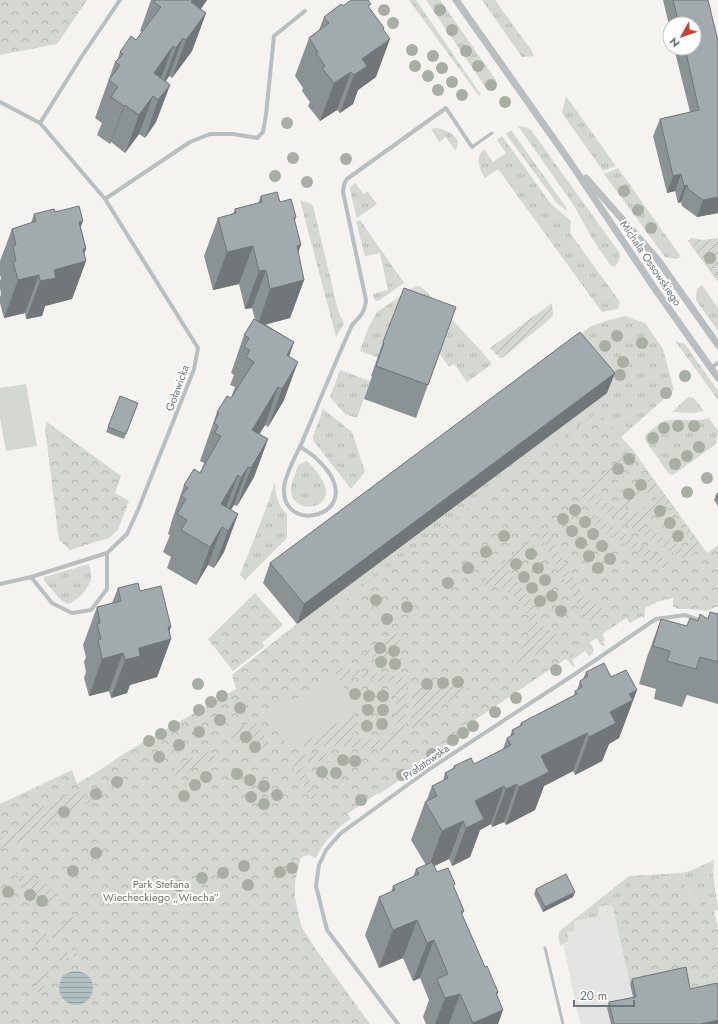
<svg xmlns="http://www.w3.org/2000/svg" width="718" height="1024" viewBox="0 0 718 1024" font-family="Jost,sans-serif">
<style>
.built{fill:#e4e5e3}
.grass{fill:url(#grass-tufts)}
.forest{fill:url(#forest-crowns)}
.garden{fill:url(#garden-furrows)}
.pitch{fill:#d4d8d0}
.water{fill:url(#water-rules)}
.lines{fill:none;stroke-linecap:round;stroke-linejoin:round}
.service{stroke:#b9bec0;stroke-width:3}
.minor{stroke:#b9bec0;stroke-width:4}
.tertiary{stroke:#b9bec0;stroke-width:7}
.tree{fill:#a9aea4}
.wall{fill:#8a9294}
.shaded-wall{fill:#717778}
.building{fill:#a1aaac;stroke:#717778}
.labels{text-anchor:middle;dominant-baseline:central;stroke-width:4;stroke-linejoin:round;paint-order:stroke}
.street-label{font-size:11px;fill:#67787d;stroke:#fff}
.park-label{font-size:11px;fill:#6b7665;stroke:#fff}
</style>
<defs>
<pattern id="grass-tufts" width="24" height="20" patternUnits="userSpaceOnUse"><rect width="24" height="20" fill="#d4d8d0"/><path d="M3 7l-1-3M5 7V3M7 7l1-3M15 17l-1-3M17 17v-4M19 17l1-3" fill="none" stroke="#b0b4ae"/></pattern>
<pattern id="forest-crowns" width="20" height="18" patternUnits="userSpaceOnUse"><rect width="20" height="18" fill="#d4d8d0"/><path d="M2 6a3 3 0 1 1 6 0M12 15a3 3 0 1 1 6 0" fill="none" stroke="#b0b4ae"/></pattern>
<pattern id="garden-furrows" width="10" height="10" patternUnits="userSpaceOnUse"><rect width="10" height="10" fill="#d4d8d0"/><path d="M-1 1l2-2M0 10L10 0M9 11l2-2" fill="none" stroke="#b0b4ae"/></pattern>
<pattern id="water-rules" width="6" height="5" patternUnits="userSpaceOnUse"><rect width="6" height="5" fill="#b0bfc0"/><path d="M0 2.5h6" fill="none" stroke="#93a0a1"/></pattern>
</defs>
<rect width="100%" height="100%" fill="#f4f3f0"/>
<!-- built -->
<path class="built" d="M 617,903 L 713,906 L 718,928 L 718,1024 L 580,1024 L 563,943 L 569,941 L 567,932 L 574,921 L 599,916 L 598,907 Z"/>
<!-- grass -->
<path class="grass" d="M 409,0 L 416,0 L 481,95 L 479,96 Z
M 426,0 L 440,0 L 496,80 C 495,86 493,88 488,91 Z
M 482,0 L 495,0 L 532,51 L 534,56 L 522,57 Z
M 566,96 L 616,166 L 603,171 L 562,113 Z
M 518,126 L 526,127 L 531,130 L 619,252 C 621,258 618,264 614,267 L 611,266 L 593,240 L 573,204 Z
M 436,128 C 445,129 453,133 458,141 L 457,148 L 455,150 L 446,137 L 439,142 L 431,129 Z
M 511,130 L 566,207 L 567,211 L 556,202 L 506,134 Z
M 502,136 L 551,204 L 571,221 L 570,233 L 620,302 L 618,309 L 602,312 L 498,169 L 485,178 C 479,169 475,157 484,149 L 493,162 L 506,153 L 497,140 Z
M 618,168 L 681,257 L 676,259 L 665,257 L 604,174 Z
M 355,182 L 363,194 L 368,192 L 377,204 L 357,218 L 350,191 L 350,188 Z
M 300,200 L 311,204 L 313,206 L 338,310 L 344,324 L 336,337 Z
M 360,220 L 404,283 L 378,301 L 374,300 L 373,294 L 388,290 L 380,253 L 365,256 L 356,222 Z
M 702,285 L 718,308 L 718,331 L 697,302 L 696,299 L 697,289 Z
M 419,286 L 426,291 L 491,362 L 491,365 L 467,382 L 454,364 L 449,367 L 439,353 L 379,358 L 360,351 L 368,328 L 377,312 L 412,288 Z
M 625,316 L 645,323 L 663,349 L 674,390 L 554,497 L 232,675 L 297,624 L 567,346 L 591,326 L 609,320 Z
M 675,341 L 685,344 L 718,391 L 718,400 Z
M 340,370 L 370,381 L 357,418 L 345,414 L 330,397 Z
M 688,397 L 694,398 L 704,411 L 693,413 L 672,412 Z
M 323,409 L 352,432 L 365,472 L 351,489 L 313,440 L 313,436 Z
M 709,418 L 718,431 L 716,444 L 673,475 L 669,474 L 645,440 L 645,436 C 651,430 657,424 665,421 C 679,417 694,423 709,418 Z
M 306,461 C 312,464 315,470 319,475 C 345,510 290,518 291,489 C 291,482 296,473 298,465 Z
M 275,482 C 276,495 277,505 287,514 L 287,538 L 245,580 L 240,575 L 265,511 Z
M 89,564 C 90,568 92,575 91,579 C 88,590 78,600 68,604 L 62,601 L 44,581 L 44,577 Z
M 646,598 L 644,619 L 642,616 L 630,623 L 626,618 L 602,634 L 605,640 L 603,642 L 605,646 L 601,645 L 592,631 Z
M 585,636 L 594,649 L 593,653 L 589,656 L 585,651 L 572,660 L 575,666 L 573,667 L 566,658 L 557,665 L 561,671 L 556,674 L 547,660 Z
M 714,860 L 713,874 L 718,910 L 714,911 L 713,906 L 707,907 L 695,902 C 690,885 681,883 666,876 L 623,896 L 617,903 L 598,907 L 599,916 L 574,921 L 575,931 L 567,932 L 569,941 L 560,945 C 559,939 557,934 561,930 L 629,876 L 682,873 L 690,871 Z"/>
<!-- forest -->
<path class="forest" d="M 0,0 L 87,0 L 57,44 L 0,55 Z
M 598,412 L 632,449 L 707,553 L 718,545 L 718,606 L 706,611 L 690,609 L 678,609 L 673,606 L 673,598 L 657,602 L 626,618 L 475,720 L 479,726 L 379,794 L 378,793 L 347,814 L 351,818 C 335,830 324,841 316,858 L 309,855 L 301,857 L 295,882 L 295,897 L 301,926 L 315,948 L 370,1024 L 0,1024 L 0,804 L 72,770 L 77,784 L 103,768 L 123,754 L 236,689 L 232,675 L 289,630 L 294,637 Z
M 47,422 L 121,476 L 115,493 L 129,501 L 118,530 L 109,538 L 70,550 L 59,540 L 45,429 Z
M 255,593 L 283,625 L 262,643 L 265,646 L 233,671 L 208,639 Z
M 654,876 C 673,876 689,882 695,902 L 705,900 L 707,907 L 713,906 L 718,928 L 718,1003 L 688,994 L 665,976 L 630,984 L 612,904 C 621,902 624,893 630,886 C 636,879 645,878 654,876 Z"/>
<!-- garden -->
<path class="garden" d="M 692,238 L 703,240 L 718,238 L 718,282 L 688,241 Z
M 552,303 L 553,315 L 550,319 L 502,358 L 500,358 L 490,348 Z
M 632,449 L 638,457 L 630,455 L 590,491 L 615,508 L 649,483 L 645,476 L 650,475 L 656,483 L 656,488 L 652,491 L 651,490 L 625,508 L 631,517 L 657,498 L 656,496 L 660,494 L 665,495 L 679,514 L 669,510 L 661,499 L 640,522 L 683,549 L 695,546 L 687,535 L 686,524 L 701,545 L 701,548 L 685,559 L 681,558 L 581,496 L 581,493 Z
M 584,509 L 672,564 L 672,567 L 667,571 L 596,526 Z
M 544,526 L 583,595 L 606,610 L 590,620 L 586,619 L 539,534 L 539,531 Z
M 527,541 L 532,541 L 539,554 L 525,554 L 507,568 L 533,602 L 538,623 L 562,638 L 527,660 L 517,663 L 513,660 C 533,637 537,613 511,594 C 503,588 494,585 485,586 L 484,584 L 485,580 Z
M 411,625 C 404,631 399,637 399,647 L 380,643 Z
M 370,650 L 401,655 L 404,662 L 361,655 Z
M 340,668 L 404,677 L 407,683 L 405,735 L 383,750 L 319,745 L 303,747 L 298,746 L 354,713 L 359,728 L 347,738 L 383,740 L 397,730 L 396,683 L 350,677 L 340,682 L 334,671 Z
M 470,686 L 412,728 L 414,688 Z
M 254,721 L 256,722 L 272,750 L 225,737 L 251,722 Z
M 202,752 L 213,753 L 216,758 C 212,761 206,762 201,764 C 192,768 184,774 177,782 L 174,768 Z
M 317,752 L 336,754 L 328,761 L 306,762 L 300,766 L 316,793 L 314,803 L 293,768 C 291,755 308,754 317,752 Z
M 78,790 L 93,800 L 25,839 L 0,850 L 0,838 L 16,834 L 23,822 L 38,809 Z
M 16,873 C 36,878 49,883 61,900 L 50,904 L 19,882 Z
M 73,917 L 74,924 L 69,931 L 29,947 L 30,942 L 54,930 Z
M 78,948 L 76,956 C 55,958 44,970 44,992 L 38,993 L 36,980 C 48,963 58,955 78,948 Z"/>
<!-- pitch -->
<path class="pitch" d="M 26,384 L 37,446 L 6,451 L 0,418 L 0,388 Z
M 336,674 L 357,710 L 290,751 L 268,714 Z"/>
<!-- water -->
<path class="water" d="M59 988a17 17 0 1 1 34 0a17 17 0 1 1-34 0Z"/>
<g class="lines">
<!-- service -->
<path class="service" d="M 472,147 L 492,133
M 545,948 L 563,1024"/>
<!-- minor -->
<path class="minor" d="M 0,102 L 40,123 L 105,199 L 198,348 L 194,369 L 138,510 L 127,534 L 107,553 L 31,577 L 0,584
M 40,123 L 80,59 L 120,0
M 105,199 L 190,142 L 210,134 L 233,134 L 257,138 L 263,132 L 266,115 L 274,36 L 305,11
M 711,368 L 718,363
M 300,447 C 312,453 319,460 327,470 C 362,517 281,535 284,488 C 285,474 297,454 303,440 C 319,402 335,363 352,325 C 360,317 365,312 366,300 L 343,192 L 344,184 L 347,179 L 446,108 L 472,147
M 31,577 L 52,603 L 72,613 L 91,610 L 107,589 L 107,553
M 398,1024 L 327,930 L 316,886 L 319,865 L 326,850 L 341,833 L 431,768 L 575,674 L 647,625 L 656,619 L 685,615 L 702,621"/>
<!-- tertiary -->
<path class="tertiary" d="M 456,0 L 568,159 L 655,289 L 718,378
M 586,178 L 658,260 L 718,345"/>
</g>
<!-- trees -->
<g class="tree">
<circle cx="384" cy="10" r="6"/>
<circle cx="440" cy="10" r="6"/>
<circle cx="393" cy="23" r="6"/>
<circle cx="452" cy="30" r="6"/>
<circle cx="412" cy="50" r="6"/>
<circle cx="466" cy="51" r="6"/>
<circle cx="433" cy="56" r="6"/>
<circle cx="415" cy="66" r="6"/>
<circle cx="478" cy="66" r="6"/>
<circle cx="442" cy="68" r="6"/>
<circle cx="428" cy="76" r="6"/>
<circle cx="452" cy="82" r="6"/>
<circle cx="491" cy="85" r="6"/>
<circle cx="438" cy="90" r="6"/>
<circle cx="462" cy="95" r="6"/>
<circle cx="505" cy="102" r="6"/>
<circle cx="287" cy="123" r="6"/>
<circle cx="293" cy="158" r="6"/>
<circle cx="346" cy="159" r="6"/>
<circle cx="275" cy="176" r="6"/>
<circle cx="307" cy="182" r="6"/>
<circle cx="624" cy="191" r="6"/>
<circle cx="638" cy="210" r="6"/>
<circle cx="651" cy="228" r="6"/>
<circle cx="710" cy="258" r="6"/>
<circle cx="617" cy="336" r="6"/>
<circle cx="642" cy="343" r="6"/>
<circle cx="605" cy="346" r="6"/>
<circle cx="623" cy="362" r="6"/>
<circle cx="620" cy="375" r="6"/>
<circle cx="685" cy="376" r="6"/>
<circle cx="666" cy="393" r="6"/>
<circle cx="678" cy="426" r="6"/>
<circle cx="694" cy="426" r="6"/>
<circle cx="664" cy="428" r="6"/>
<circle cx="653" cy="438" r="6"/>
<circle cx="699" cy="447" r="6"/>
<circle cx="687" cy="456" r="6"/>
<circle cx="629" cy="459" r="6"/>
<circle cx="675" cy="464" r="6"/>
<circle cx="618" cy="469" r="6"/>
<circle cx="707" cy="478" r="6"/>
<circle cx="641" cy="485" r="6"/>
<circle cx="687" cy="492" r="6"/>
<circle cx="629" cy="494" r="6"/>
<circle cx="575" cy="510" r="6"/>
<circle cx="660" cy="511" r="6"/>
<circle cx="563" cy="519" r="6"/>
<circle cx="585" cy="522" r="6"/>
<circle cx="670" cy="523" r="6"/>
<circle cx="572" cy="531" r="6"/>
<circle cx="593" cy="534" r="6"/>
<circle cx="504" cy="536" r="6"/>
<circle cx="678" cy="536" r="6"/>
<circle cx="581" cy="543" r="6"/>
<circle cx="602" cy="546" r="6"/>
<circle cx="486" cy="552" r="6"/>
<circle cx="531" cy="554" r="6"/>
<circle cx="589" cy="556" r="6"/>
<circle cx="610" cy="559" r="6"/>
<circle cx="516" cy="564" r="6"/>
<circle cx="468" cy="568" r="6"/>
<circle cx="538" cy="568" r="6"/>
<circle cx="598" cy="568" r="6"/>
<circle cx="524" cy="577" r="6"/>
<circle cx="545" cy="580" r="6"/>
<circle cx="448" cy="583" r="6"/>
<circle cx="532" cy="588" r="6"/>
<circle cx="552" cy="596" r="6"/>
<circle cx="376" cy="600" r="6"/>
<circle cx="540" cy="601" r="6"/>
<circle cx="407" cy="607" r="6"/>
<circle cx="561" cy="611" r="6"/>
<circle cx="387" cy="619" r="6"/>
<circle cx="380" cy="648" r="6"/>
<circle cx="394" cy="651" r="6"/>
<circle cx="381" cy="662" r="6"/>
<circle cx="395" cy="664" r="6"/>
<circle cx="556" cy="670" r="6"/>
<circle cx="458" cy="682" r="6"/>
<circle cx="443" cy="683" r="6"/>
<circle cx="198" cy="684" r="6"/>
<circle cx="427" cy="684" r="6"/>
<circle cx="355" cy="694" r="6"/>
<circle cx="222" cy="696" r="6"/>
<circle cx="369" cy="696" r="6"/>
<circle cx="383" cy="696" r="6"/>
<circle cx="516" cy="698" r="6"/>
<circle cx="211" cy="702" r="6"/>
<circle cx="240" cy="708" r="6"/>
<circle cx="199" cy="710" r="6"/>
<circle cx="368" cy="710" r="6"/>
<circle cx="383" cy="710" r="6"/>
<circle cx="495" cy="712" r="6"/>
<circle cx="220" cy="720" r="6"/>
<circle cx="382" cy="724" r="6"/>
<circle cx="174" cy="726" r="6"/>
<circle cx="367" cy="726" r="6"/>
<circle cx="473" cy="726" r="6"/>
<circle cx="199" cy="732" r="6"/>
<circle cx="463" cy="733" r="6"/>
<circle cx="161" cy="734" r="6"/>
<circle cx="246" cy="737" r="6"/>
<circle cx="453" cy="740" r="6"/>
<circle cx="149" cy="741" r="6"/>
<circle cx="179" cy="745" r="6"/>
<circle cx="255" cy="747" r="6"/>
<circle cx="432" cy="754" r="6"/>
<circle cx="159" cy="757" r="6"/>
<circle cx="343" cy="760" r="6"/>
<circle cx="355" cy="761" r="6"/>
<circle cx="322" cy="772" r="6"/>
<circle cx="336" cy="773" r="6"/>
<circle cx="237" cy="774" r="6"/>
<circle cx="402" cy="775" r="6"/>
<circle cx="206" cy="777" r="6"/>
<circle cx="250" cy="780" r="6"/>
<circle cx="117" cy="782" r="6"/>
<circle cx="195" cy="785" r="6"/>
<circle cx="264" cy="786" r="6"/>
<circle cx="96" cy="794" r="6"/>
<circle cx="277" cy="795" r="6"/>
<circle cx="184" cy="796" r="6"/>
<circle cx="251" cy="797" r="6"/>
<circle cx="361" cy="800" r="6"/>
<circle cx="264" cy="804" r="6"/>
<circle cx="64" cy="812" r="6"/>
<circle cx="96" cy="853" r="6"/>
<circle cx="244" cy="866" r="6"/>
<circle cx="292" cy="868" r="6"/>
<circle cx="73" cy="871" r="6"/>
<circle cx="280" cy="872" r="6"/>
<circle cx="223" cy="873" r="6"/>
<circle cx="202" cy="878" r="6"/>
<circle cx="248" cy="885" r="6"/>
<circle cx="179" cy="886" r="6"/>
<circle cx="8" cy="892" r="6"/>
<circle cx="30" cy="895" r="6"/>
<circle cx="42" cy="901" r="6"/>
</g>
<!-- wall -->
<path class="wall" d="M 151,0 L 207,0 L 201,9 L 206,13 L 192,51 L 172,78 L 169,76 L 166,81 L 170,85 L 156,122 L 145,138 L 139,134 L 125,153 L 111,142 L 110,144 L 97,135 L 102,123 L 95,118 L 115,62 L 117,61 L 120,52 L 136,40 L 142,32 L 140,31 Z
M 663,0 L 708,0 L 718,41 L 718,213 L 697,217 L 682,206 L 681,202 L 678,203 L 675,191 L 667,193 L 653,136 L 660,119 L 690,112 L 674,48 L 694,48 L 694,24 L 670,24 L 670,29 Z
M 343,6 L 369,8 L 383,30 L 376,77 L 358,90 L 353,104 L 340,113 L 337,110 L 320,121 L 308,106 L 310,102 L 302,91 L 303,88 L 295,76 L 309,38 L 319,30 L 324,17 Z
M 261,196 L 280,202 L 296,217 L 295,221 L 298,252 L 304,280 L 290,318 L 265,324 L 294,342 L 289,357 L 284,400 L 268,427 L 265,425 L 259,434 L 268,439 L 254,477 L 237,506 L 234,505 L 231,510 L 238,514 L 224,552 L 214,568 L 208,565 L 196,585 L 167,568 L 171,557 L 163,552 L 170,535 L 168,534 L 171,524 L 171,523 L 184,485 L 200,473 L 201,471 L 204,463 L 200,461 L 217,412 L 231,398 L 233,395 L 232,395 L 235,387 L 230,385 L 234,375 L 231,373 L 244,335 L 255,319 L 252,308 L 245,309 L 239,284 L 213,290 L 204,256 L 218,218 L 233,214 L 235,209 L 258,203 Z
M 55,212 L 81,227 L 86,249 L 84,253 L 86,261 L 72,299 L 45,306 L 42,316 L 26,319 L 25,313 L 4,318 L 0,303 L 0,297 L 1,294 L 0,288 L 0,281 L 1,278 L 0,275 L 0,261 L 12,229 L 31,223 L 34,214 Z
M 456,307 L 416,418 L 364,399 L 372,376 L 371,376 L 383,342 Z
M 607,393 L 297,624 L 263,583 L 270,563 Z
M 120,396 L 138,403 L 124,439 L 106,432 Z
M 718,493 L 718,506 L 714,500 L 716,495 Z
M 118,588 L 140,591 L 169,631 L 171,639 L 157,677 L 130,685 L 127,693 L 111,698 L 109,691 L 89,696 L 84,678 L 86,672 L 84,662 L 86,657 L 83,645 L 97,607 L 112,603 Z
M 710,612 L 718,614 L 718,704 L 687,695 L 682,707 L 654,699 L 656,689 L 639,684 L 647,657 L 661,619 L 687,626 L 697,620 L 708,619 Z
M 586,672 L 611,677 L 637,690 L 619,738 L 609,744 L 602,761 L 575,775 L 573,771 L 544,786 L 535,810 L 506,825 L 504,822 L 492,827 L 491,824 L 480,830 L 470,857 L 452,866 L 449,859 L 434,866 L 437,872 L 454,888 L 464,911 L 462,915 L 485,967 L 498,992 L 497,995 L 503,1010 L 498,1024 L 426,1024 L 423,1017 L 429,1000 L 420,978 L 413,981 L 403,958 L 379,968 L 365,935 L 379,897 L 391,892 L 393,886 L 413,877 L 416,869 L 426,865 L 411,840 L 425,802 L 426,802 L 432,786 L 443,781 L 445,773 L 453,768 L 454,766 L 474,764 L 503,749 L 507,738 L 510,737 L 512,730 L 519,727 L 521,723 L 574,695 L 575,691 L 577,690 L 580,681 L 583,679 Z
M 536,889 L 573,897 L 543,912 L 534,894 Z
M 632,979 L 690,989 L 718,1024 L 611,1024 L 607,1008 L 609,1002 L 633,997 L 630,984 Z"/>
<!-- shaded-wall -->
<path class="shaded-wall" d="M 193,0 L 207,0 L 178,40 L 191,2 Z
M 206,13 L 192,51 L 172,78 L 186,40 Z
M 384,28 L 377,49 L 390,39 L 376,77 L 358,90 L 353,104 L 340,113 L 354,75 L 362,59 L 383,29 Z
M 183,38 L 169,76 L 162,86 L 176,48 Z
M 173,46 L 159,84 L 154,73 Z
M 351,72 L 337,110 L 320,121 L 334,83 Z
M 170,85 L 156,122 L 145,138 L 158,100 Z
M 153,96 L 139,134 L 125,153 L 139,115 Z
M 125,105 L 111,142 L 110,144 L 124,106 Z
M 681,174 L 675,191 L 667,193 L 673,176 Z
M 687,185 L 681,202 L 678,203 L 684,186 Z
M 718,197 L 718,213 L 697,217 L 703,200 Z
M 83,221 L 69,259 L 79,222 Z
M 301,245 L 287,283 L 297,246 Z
M 253,246 L 239,284 L 213,290 L 227,252 Z
M 83,249 L 86,249 L 81,263 L 86,261 L 72,299 L 45,306 L 42,316 L 26,319 L 40,281 L 54,270 Z
M 266,270 L 252,308 L 245,309 L 259,271 Z
M 39,275 L 25,313 L 4,318 L 18,280 Z
M 304,280 L 290,318 L 257,327 L 270,289 Z
M 294,342 L 280,380 L 287,355 Z
M 298,362 L 284,400 L 268,427 L 282,389 Z
M 615,373 L 607,393 L 297,624 L 304,604 Z
M 278,387 L 265,425 L 239,468 L 252,430 Z
M 268,439 L 254,477 L 237,506 L 251,468 Z
M 248,467 L 234,505 L 227,515 L 241,478 Z
M 238,475 L 224,513 L 221,504 Z
M 238,514 L 224,552 L 214,568 L 228,531 Z
M 222,527 L 208,565 L 196,585 L 210,547 Z
M 168,627 L 171,627 L 166,641 L 171,639 L 157,677 L 130,685 L 127,693 L 111,698 L 125,660 L 139,648 Z
M 123,653 L 109,691 L 89,696 L 102,659 Z
M 637,690 L 619,738 L 609,744 L 602,761 L 575,775 L 589,737 L 610,712 L 629,694 Z
M 587,733 L 573,771 L 544,786 L 535,810 L 506,825 L 519,787 L 541,756 Z
M 517,784 L 504,822 L 492,827 L 506,789 Z
M 504,786 L 491,824 L 480,830 L 470,857 L 452,866 L 466,828 L 475,801 Z
M 463,821 L 449,859 L 428,869 L 442,831 Z
M 575,892 L 573,897 L 543,912 L 545,907 Z
M 417,920 L 403,958 L 379,968 L 393,930 Z
M 434,940 L 420,978 L 413,981 L 427,943 Z
M 498,992 L 490,1016 L 503,1010 L 498,1024 L 472,1024 L 496,993 Z
M 460,994 L 449,1024 L 435,1024 L 445,998 Z
M 718,1020 L 718,1024 L 701,1024 Z"/>
<!-- building -->
<path class="building" d="M 155,0 L 193,0 L 191,2 L 206,13 L 186,40 L 183,38 L 176,48 L 173,46 L 154,73 L 170,85 L 158,100 L 153,96 L 139,115 L 125,105 L 124,106 L 111,97 L 118,87 L 109,80 L 120,65 L 115,62 L 123,54 L 120,52 L 131,36 L 136,40 L 161,7 L 154,2 Z
M 351,0 L 368,0 L 371,4 L 368,6 L 384,28 L 383,29 L 390,39 L 362,59 L 367,66 L 354,75 L 351,72 L 334,83 L 322,68 L 325,66 L 316,53 L 318,52 L 309,38 L 329,23 L 324,17 L 341,4 L 343,6 Z
M 673,0 L 708,0 L 718,41 L 718,197 L 703,200 L 688,189 L 687,185 L 684,186 L 681,174 L 673,176 L 660,119 L 699,110 L 685,48 L 694,48 L 694,24 L 679,24 Z
M 277,192 L 280,202 L 291,199 L 296,217 L 294,218 L 301,245 L 297,246 L 304,280 L 270,289 L 266,270 L 259,271 L 253,246 L 227,252 L 218,218 L 236,213 L 235,209 L 262,202 L 261,196 Z
M 79,206 L 83,221 L 79,222 L 86,249 L 83,249 L 86,261 L 54,270 L 56,278 L 40,281 L 39,275 L 18,280 L 13,262 L 16,261 L 13,246 L 16,245 L 12,229 L 36,221 L 34,214 L 54,209 L 55,212 Z
M 404,288 L 456,307 L 428,385 L 376,366 L 384,343 L 383,342 Z
M 254,319 L 294,342 L 287,355 L 298,362 L 282,389 L 278,387 L 252,430 L 268,439 L 251,468 L 248,467 L 241,478 L 238,475 L 221,504 L 238,514 L 228,531 L 222,527 L 210,547 L 181,530 L 187,520 L 177,514 L 186,499 L 181,496 L 188,488 L 184,485 L 194,469 L 200,473 L 221,436 L 215,433 L 218,426 L 214,423 L 219,413 L 217,412 L 227,396 L 231,398 L 254,362 L 246,357 L 250,350 L 244,347 L 249,338 L 244,335 Z
M 580,332 L 615,373 L 304,604 L 270,563 Z
M 120,396 L 138,403 L 126,434 L 108,427 Z
M 718,493 L 718,498 L 716,495 Z
M 138,583 L 140,591 L 161,586 L 171,627 L 168,627 L 171,639 L 139,648 L 140,656 L 125,660 L 123,653 L 102,659 L 98,640 L 101,639 L 97,624 L 100,623 L 97,607 L 121,601 L 118,588 Z
M 710,612 L 718,614 L 718,662 L 700,657 L 696,669 L 667,661 L 670,651 L 653,646 L 661,619 L 687,626 L 690,618 L 698,621 L 700,614 L 708,619 Z
M 604,663 L 611,677 L 626,670 L 637,690 L 629,694 L 633,700 L 610,712 L 616,723 L 589,737 L 587,733 L 541,756 L 549,772 L 519,787 L 517,784 L 506,789 L 504,786 L 475,801 L 484,819 L 466,828 L 463,821 L 442,831 L 425,802 L 437,796 L 432,786 L 448,778 L 445,773 L 455,768 L 454,766 L 471,758 L 474,764 L 511,745 L 507,738 L 514,734 L 512,730 L 522,725 L 521,723 L 577,694 L 575,691 L 582,687 L 580,681 L 588,676 L 586,672 Z
M 432,862 L 437,872 L 448,868 L 455,884 L 453,885 L 464,911 L 461,912 L 485,967 L 487,966 L 498,992 L 496,993 L 503,1010 L 473,1023 L 460,994 L 445,998 L 437,979 L 448,974 L 434,940 L 427,943 L 417,920 L 393,930 L 379,897 L 395,890 L 393,886 L 419,874 L 416,869 Z
M 566,874 L 575,892 L 545,907 L 536,889 Z
M 686,967 L 690,989 L 717,983 L 718,988 L 718,1020 L 701,1024 L 614,1024 L 609,1002 L 636,997 L 632,979 Z"/>
<g class="labels">
<!-- street labels -->
<g class="street-label">
<text transform="translate(651 263) rotate(56)">Michała Ossowskiego</text>
<text transform="translate(177 388) rotate(-70)">Goławicka</text>
<text transform="translate(426 762) rotate(-35)">Prałatowska</text>
</g>
<!-- park labels -->
<g class="park-label">
<text x="161" y="884">Park Stefana<tspan x="161" dy="13">Wiecheckiego „Wiecha”</tspan></text>
</g>
</g>
<!-- north arrow -->
<g transform="translate(682 36) rotate(230)"><circle r="19" fill="#ffffff" stroke="#c2c9cb"/>
<path d="M0-3L7 15L0 10L-7 15Z" fill="#cb3f39"/>
<text y="-6" font-size="11" font-weight="bold" text-anchor="middle" fill="#67787d">N</text>
</g>
<!-- scale -->
<path d="M574 1000v6h60v-6" fill="none" stroke="#67787d" stroke-width="2"/>
<text x="580" y="1000" font-size="12" fill="#67787d" stroke="#ffffff" stroke-width="3" paint-order="stroke">20 m</text>
</svg>
